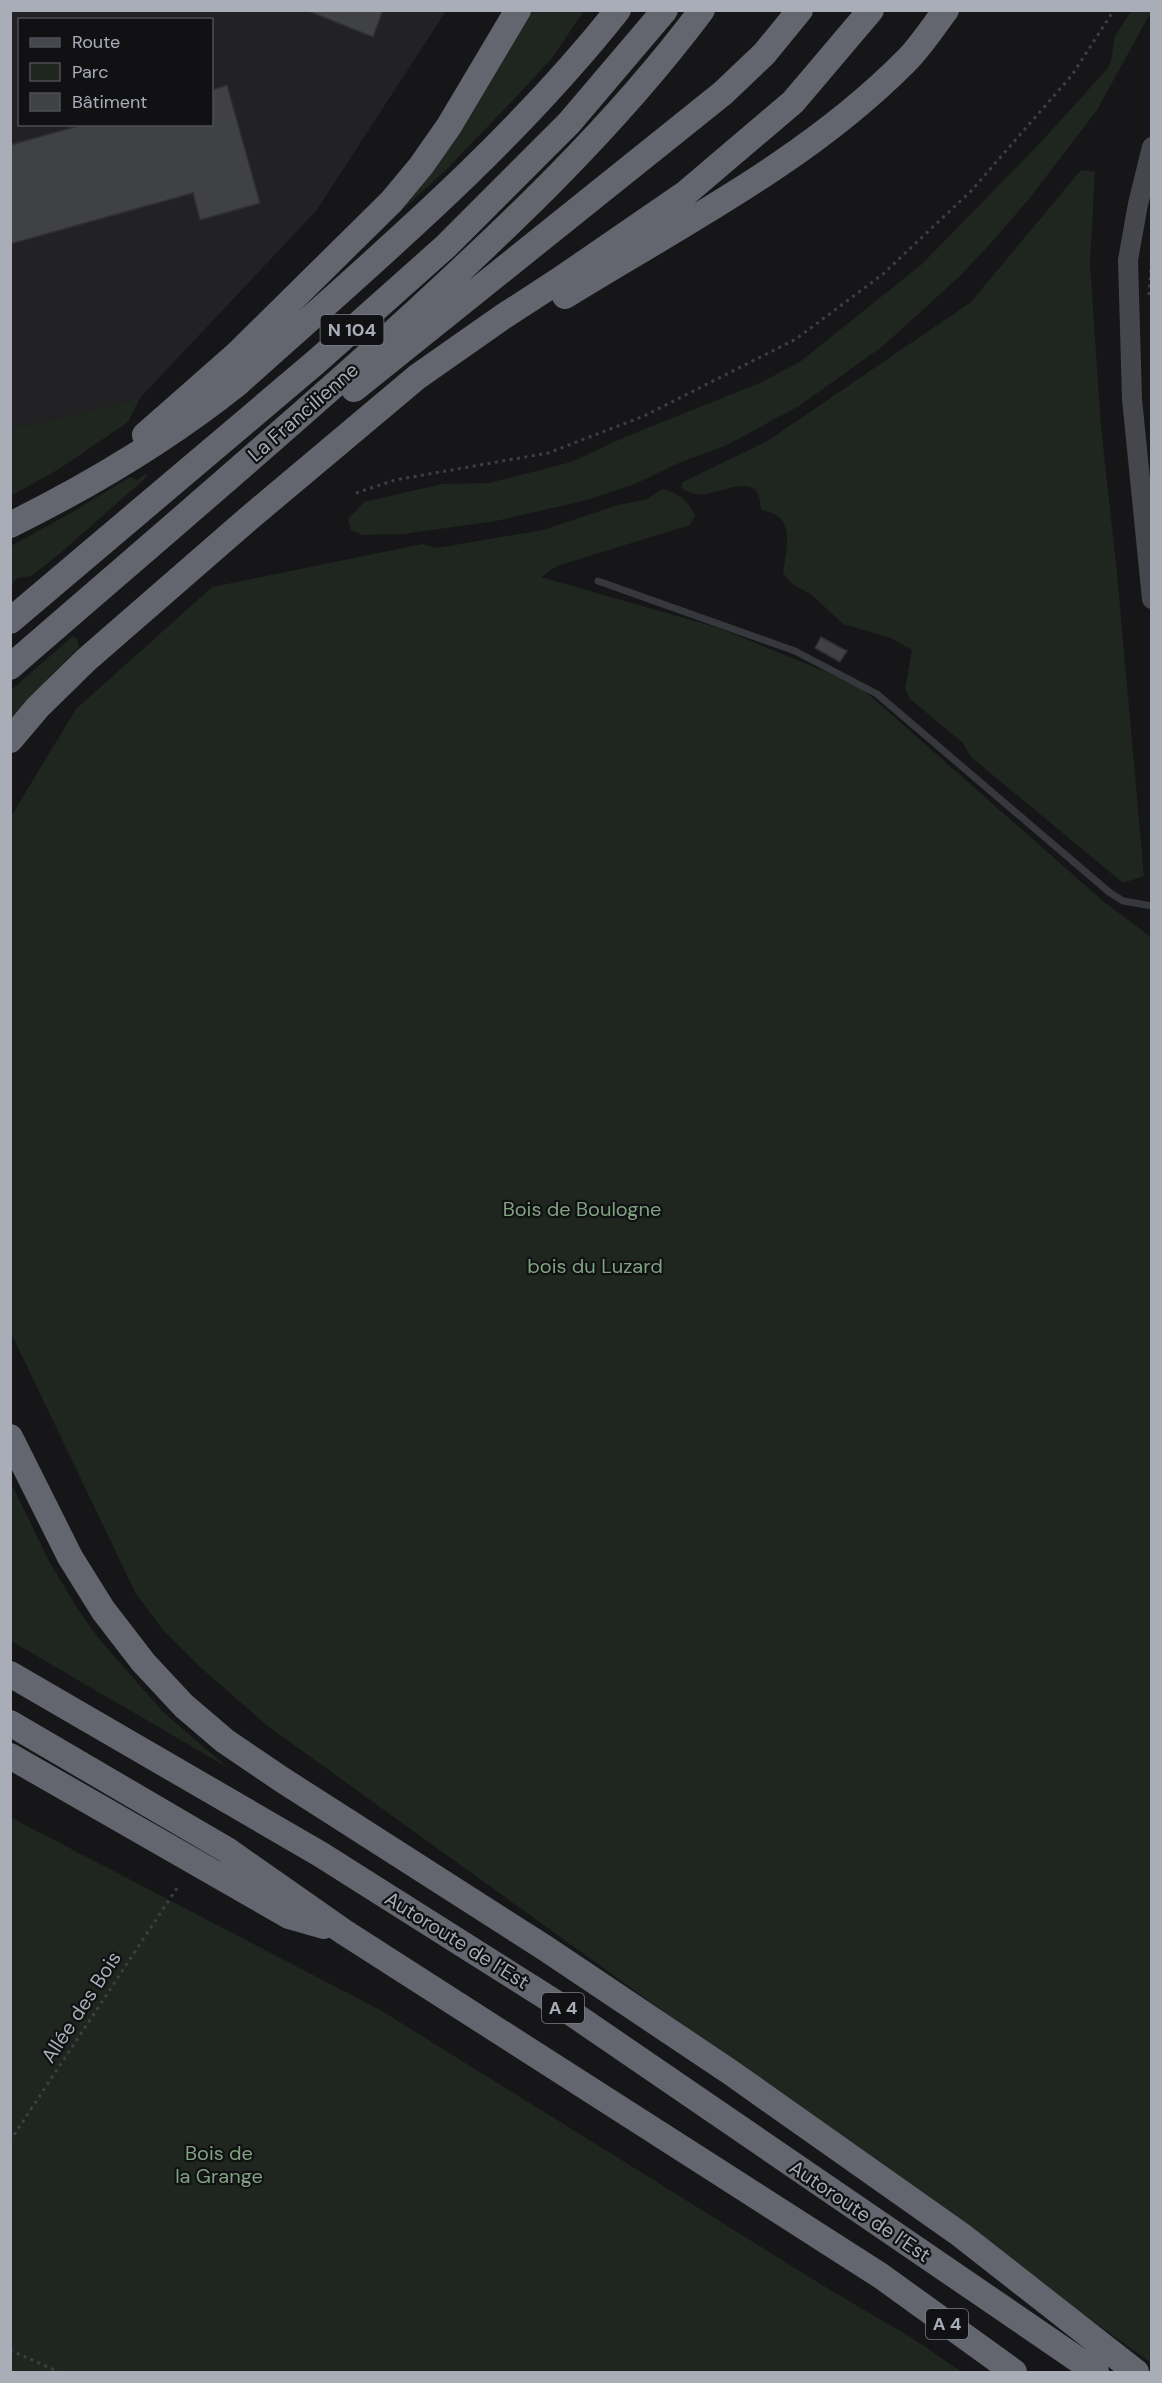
<svg xmlns="http://www.w3.org/2000/svg" width="1162" height="2383" viewBox="0 0 1162 2383" font-family="'DM Sans',sans-serif">
<style>
.built{fill:#222225;fill-rule:evenodd}
.green{fill:#1e261f}
.building{fill:#404145;stroke:#303034;stroke-width:1.5}
.lines{fill:none;stroke-linecap:round;stroke-linejoin:round}
.path{stroke:#3d3f44;stroke-width:3;stroke-dasharray:3 4.5;stroke-linecap:butt}
.lane{stroke:#37383d;stroke-width:7}
.secondary{stroke:#45474d;stroke-width:20}
.highway{stroke:#63666e;stroke-width:26}
.labels{text-anchor:middle;dominant-baseline:central;stroke-width:4.5;stroke-linejoin:round;paint-order:stroke}
.shield{fill:#111113;stroke:#7b7e86;stroke-width:1.5}
.shield-label{font-size:18px;font-weight:bold;fill:#a8adb8}
.street-label{font-size:20px;fill:#a8adb8;stroke:#111113}
.park-label{font-size:20px;fill:#7fa381;stroke:#111113}
</style>
<rect width="100%" height="100%" fill="#161618"/>
<!-- built -->
<path class="built" d="M 10,11 L 446,11 L 316,211 L 140,398 L 33,424 L 11,427 ZM 20,20 L 212,20 L 212,124 L 20,124 Z"/>
<!-- green -->
<path class="green" d="M 526,11 L 584,11 L 552,58 L 517,96 L 446,170 L 380,230 Z
M 1131,11 L 1151,12 L 1097,110 L 1029,199 L 990,244 L 961,275 L 883,346 L 799,406 L 725,446 L 681,462 L 635,484 L 587,500 L 496,521 L 403,534 L 362,535 L 351,530 L 348,519 L 364,502 L 442,484 L 489,483 L 571,462 L 625,437 L 762,382 L 801,361 L 922,264 L 1041,142 L 1108,68 C 1113,58 1112,51 1114,40 C 1114,36 1128,17 1131,11 Z
M 1081,170 L 1095,172 L 1090,264 L 1101,427 L 1117,573 L 1144,876 L 1123,883 L 971,757 L 963,743 L 910,699 L 905,689 L 912,650 L 891,638 L 843,624 L 812,595 L 792,584 L 783,573 C 785,556 793,530 779,517 C 774,513 767,512 761,509 C 760,504 760,498 758,494 C 748,474 712,498 695,494 C 690,493 685,490 681,488 L 683,482 L 769,440 L 971,302 Z
M 140,398 L 128,422 L 59,469 L 11,496 L 11,427 L 33,424 Z
M 145,474 L 148,476 L 58,555 L 31,576 L 17,578 L 11,585 L 11,546 L 76,510 L 130,477 L 137,480 Z
M 662,489 C 680,493 687,500 695,515 L 690,525 L 557,566 L 541,577 L 719,628 L 858,685 L 1104,902 L 1151,937 L 1151,2363 L 269,1727 L 200,1667 L 164,1631 L 136,1594 L 11,1333 L 10,818 L 76,709 L 212,587 L 422,544 L 437,548 L 543,530 L 618,505 L 647,499 Z
M 73,636 L 77,638 L 79,647 L 11,717 L 11,690 Z
M 10,1481 L 48,1559 L 77,1608 L 100,1640 L 163,1712 L 227,1767 L 11,1641 Z
M 10,1817 L 382,2011 L 832,2291 L 912,2338 L 962,2372 L 11,2372 Z"/>
<!-- building -->
<path class="building" d="M 306,10 L 383,10 L 373,37 Z
M 227,85 L 260,203 L 200,220 L 193,193 L 10,244 L 10,145 L 85,124 L 212,124 L 212,90 Z
M 821,637 L 847,651 L 840,662 L 815,648 Z"/>
<g class="lines">
<!-- path -->
<path class="path" d="M 1149,295 L 1152,254
M 356,493 L 395,480 L 548,453 L 644,416 L 796,339 L 883,274 L 971,191 L 1072,75 L 1114,10
M 10,2141 L 177,1888
M 10,2350 L 59,2372"/>
<!-- lane -->
<path class="lane" d="M 598,581 L 795,651 L 877,694 L 1109,892 L 1123,901 L 1152,906"/>
<!-- secondary -->
<path class="secondary" d="M 1152,147 L 1138,204 L 1128,260 L 1132,399 L 1152,599"/>
<!-- highway -->
<path class="highway" d="M 565,296 C 683,223 808,160 906,61 C 921,46 933,27 946,10
M 354,389 L 723,93 L 764,54 L 800,10
M 145,435 L 237,354 L 391,202 L 421,166 L 449,126 L 518,10
M 10,525 C 91,485 168,439 238,383 C 370,264 507,150 618,10
M 10,621 L 317,361 L 446,246 L 569,123 L 665,10
M 10,667 C 140,554 270,444 397,329 C 506,229 613,129 702,10
M 10,740 L 38,707 L 86,660 L 248,519 L 417,377 L 504,316 L 558,281 L 686,193 L 793,102 L 871,10
M 10,1437 L 70,1557 L 103,1610 L 143,1662 L 184,1706 L 225,1741 L 281,1779 L 545,1948 L 730,2072 L 961,2235 L 1136,2372
M 10,1674 L 320,1854 L 570,2012 L 1096,2372
M 10,1723 L 227,1850 L 344,1932 L 881,2276 L 1014,2372
M 10,1756 L 289,1916 L 324,1926"/>
</g>
<g class="labels">
<!-- shield labels -->
<g class="shield">
<rect x="320.5" y="315" width="63" height="30" rx="4.5"/>
<rect x="542" y="1993" width="42" height="30" rx="4.5"/>
<rect x="926" y="2309" width="42" height="30" rx="4.5"/>
</g>
<g class="shield-label">
<text x="352" y="330">N 104</text>
<text x="563" y="2008">A 4</text>
<text x="947" y="2324">A 4</text>
</g>
<!-- street labels -->
<g class="street-label">
<text transform="translate(303 412) rotate(-41)">La Francilienne</text>
<text transform="translate(457 1940) rotate(32)">Autoroute de l’Est</text>
<text transform="translate(81 2007) rotate(-57)">Allée des Bois</text>
<text transform="translate(860 2211) rotate(34)">Autoroute de l’Est</text>
</g>
<!-- park labels -->
<g class="park-label">
<text x="582" y="1209">Bois de Boulogne</text>
<text x="595" y="1266">bois du Luzard</text>
<text x="219" y="2153">Bois de<tspan x="219" dy="23">la Grange</tspan></text>
</g>
</g>
<!-- border -->
<rect width="1162" height="2383" fill="none" stroke="#a8adb8" stroke-width="24"/>
<!-- legend -->
<rect x="18" y="18" width="195" height="108" fill="#111113" stroke="#4d4f55" stroke-width="1.5"/>
<rect x="30" y="38" width="30" height="9" fill="#45474d" stroke="#4d4f55" stroke-width="1.5"/>
<text x="72" y="48" font-size="18" fill="#a8adb8">Route</text>
<rect x="30" y="63" width="30" height="18" fill="#1e261f" stroke="#4d4f55" stroke-width="1.5"/>
<text x="72" y="78" font-size="18" fill="#a8adb8">Parc</text>
<rect x="30" y="93" width="30" height="18" fill="#404145" stroke="#4d4f55" stroke-width="1.5"/>
<text x="72" y="108" font-size="18" fill="#a8adb8">Bâtiment</text>
</svg>
